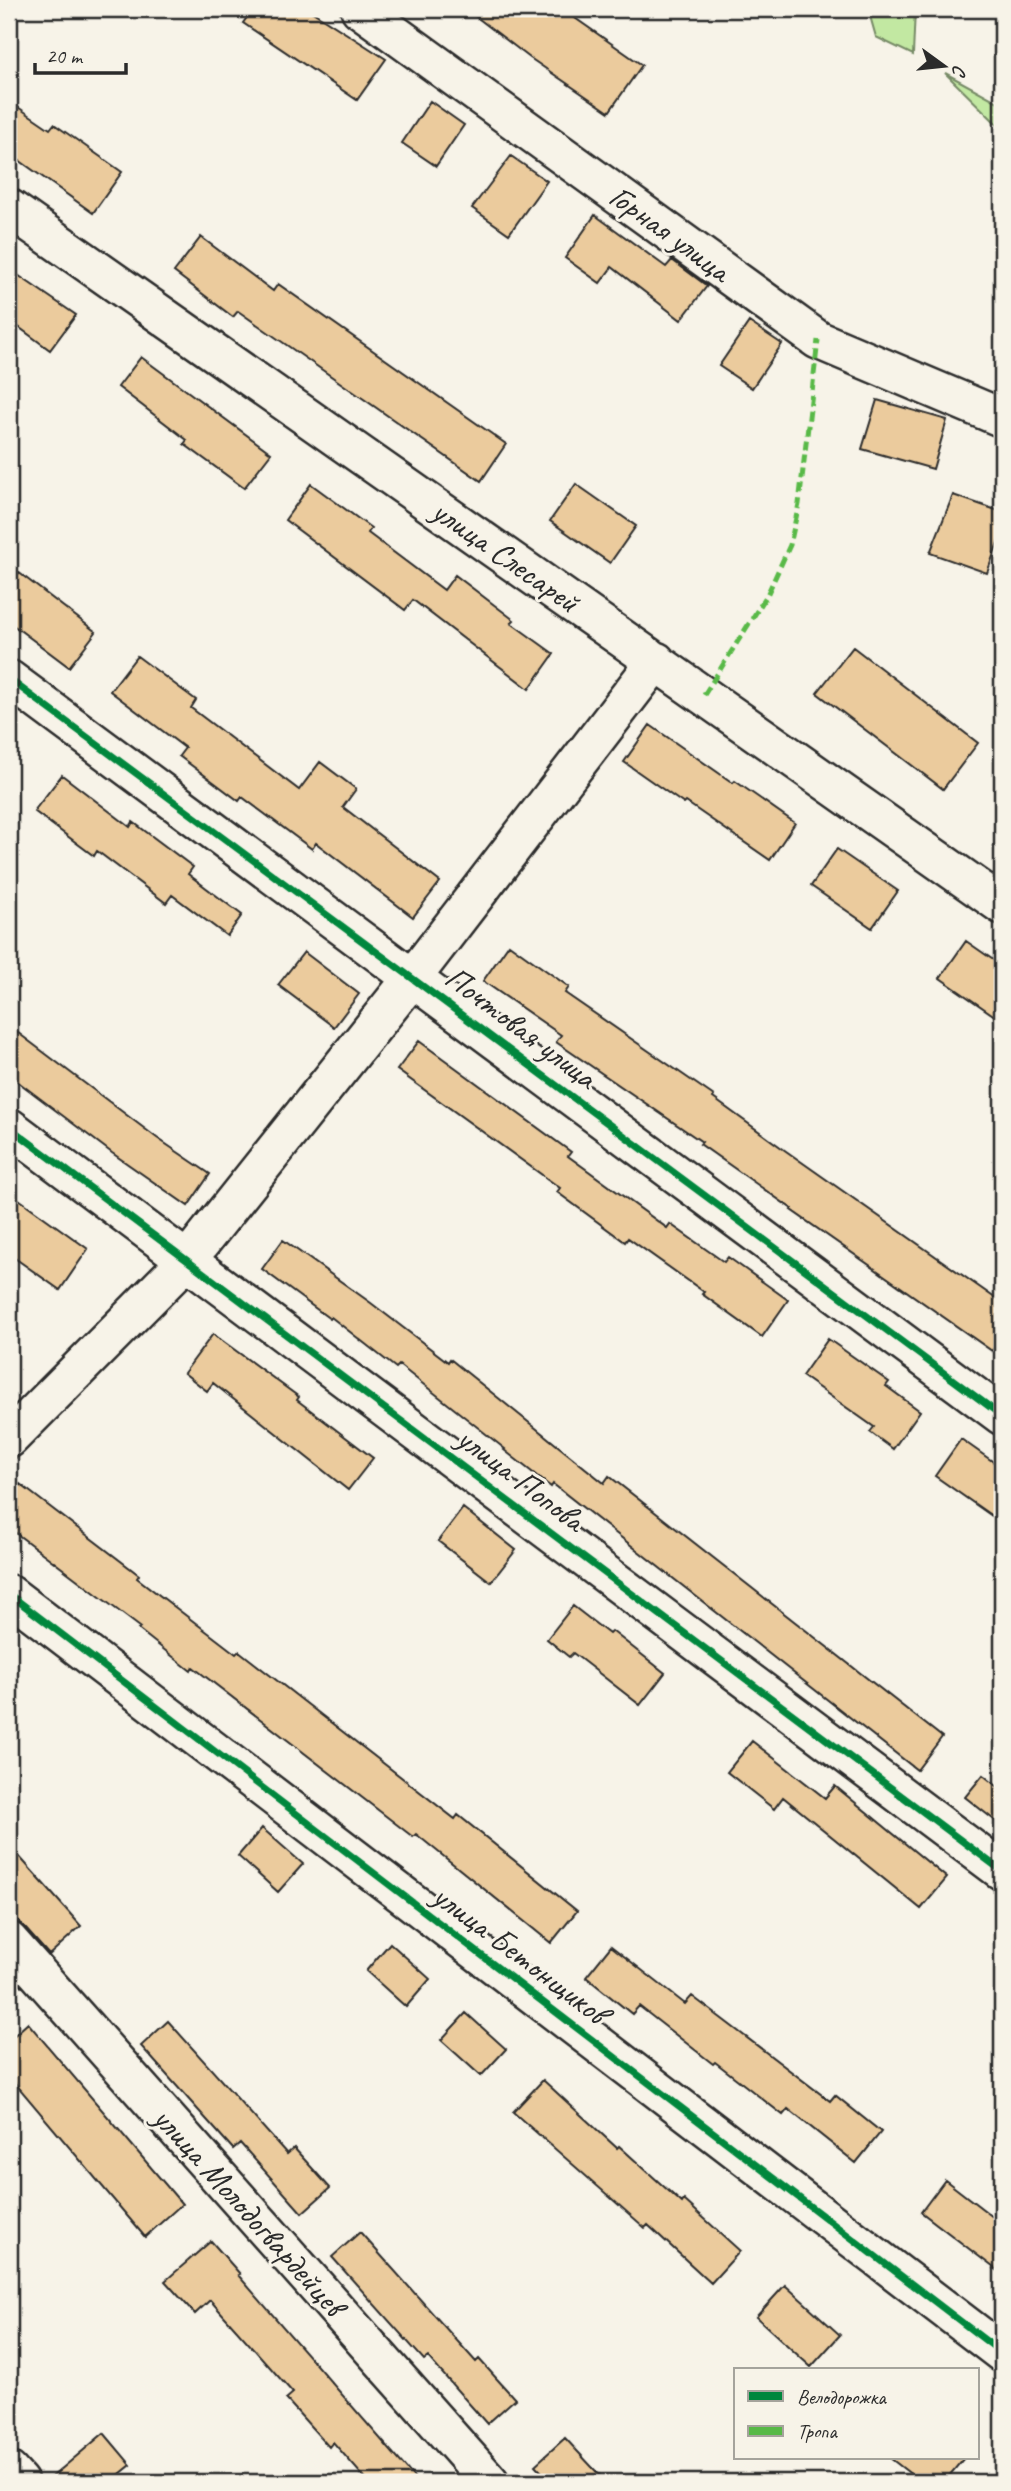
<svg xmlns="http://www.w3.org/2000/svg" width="1011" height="2491" viewBox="0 0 1011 2491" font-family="Caveat,sans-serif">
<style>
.green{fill:#c2e8a2;stroke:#768a66;stroke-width:2}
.building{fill:#ebcb9d;stroke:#2b2b2b;stroke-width:2}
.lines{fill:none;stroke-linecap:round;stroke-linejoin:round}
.minor-casing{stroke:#2b2b2b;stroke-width:42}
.minor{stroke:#f7f3e8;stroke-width:37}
.quiet{stroke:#58b947;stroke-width:5;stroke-dasharray:10 5;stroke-linecap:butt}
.cycleway-casing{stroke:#f7f3e8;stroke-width:11}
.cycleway{stroke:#00873e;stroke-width:7}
.labels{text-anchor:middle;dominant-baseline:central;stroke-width:6;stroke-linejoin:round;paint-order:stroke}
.street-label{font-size:33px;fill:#2b2b2b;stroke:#f7f3e8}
</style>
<rect width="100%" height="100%" fill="#f7f3e8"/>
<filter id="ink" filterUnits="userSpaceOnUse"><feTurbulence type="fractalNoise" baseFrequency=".0143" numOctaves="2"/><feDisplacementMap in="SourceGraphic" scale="14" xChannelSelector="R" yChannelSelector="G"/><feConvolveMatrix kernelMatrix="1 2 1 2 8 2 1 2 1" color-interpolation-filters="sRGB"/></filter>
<g filter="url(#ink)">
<!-- green -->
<path class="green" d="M 868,9 L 915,9 L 913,55 L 876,37 Z
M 945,73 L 1002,104 L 1002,129 Z"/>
<!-- building -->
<path class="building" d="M 253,9 L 308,9 L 386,59 L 357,100 L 243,23 Z
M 466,9 L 562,9 L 642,65 L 609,112 L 530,58 Z
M 9,101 L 50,129 L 54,124 L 122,172 L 93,213 L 9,153 Z
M 430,101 L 464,125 L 436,166 L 402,143 Z
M 511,156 L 547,181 L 509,234 L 472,208 Z
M 595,215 L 666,267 L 672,260 L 707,286 L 681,320 L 612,267 L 600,283 L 565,258 Z
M 201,237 L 273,291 L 278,284 L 506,444 L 481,481 L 238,311 L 233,317 L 174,272 Z
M 9,269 L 76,315 L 50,350 L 9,320 Z
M 749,322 L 782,344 L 752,388 L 719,366 Z
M 141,357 L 271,453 L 244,488 L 184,444 L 187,440 L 118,387 Z
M 877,400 L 947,420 L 933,469 L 862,449 Z
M 311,484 L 371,528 L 368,533 L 444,590 L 455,575 L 514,620 L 511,623 L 554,654 L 529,689 L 413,600 L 405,610 L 285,520 Z
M 576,484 L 636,526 L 610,563 L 550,521 Z
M 953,495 L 1002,512 L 1002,531 L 987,573 L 930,553 Z
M 9,565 L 96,632 L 69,667 L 9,622 Z
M 853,647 L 978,743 L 943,789 L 817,693 Z
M 137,656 L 196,700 L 191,708 L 299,790 L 320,762 L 356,789 L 343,807 L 440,882 L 413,917 L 316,843 L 312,849 L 242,797 L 239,801 L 179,756 L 185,748 L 110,691 Z
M 650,725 L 733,783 L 735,781 L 795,823 L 770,860 L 686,802 L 684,804 L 624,762 Z
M 62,775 L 130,827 L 133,822 L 193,867 L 188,874 L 242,915 L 227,936 L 172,895 L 166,903 L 97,851 L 94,856 L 34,811 Z
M 837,849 L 898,891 L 872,928 L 811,886 Z
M 966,941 L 1002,966 L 1002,1021 L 940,978 Z
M 509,944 L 569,987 L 565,993 L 714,1096 L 713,1098 L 786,1151 L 1002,1303 L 1002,1337 L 992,1351 L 791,1210 L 792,1209 L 700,1144 L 702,1142 L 556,1042 L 561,1035 L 483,981 Z
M 304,952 L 359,994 L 334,1027 L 278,985 Z
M 9,1026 L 157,1138 L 210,1174 L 188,1206 L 112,1153 L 9,1075 Z
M 419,1041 L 571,1152 L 568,1156 L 667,1228 L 670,1224 L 724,1262 L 728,1257 L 788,1300 L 762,1337 L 702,1294 L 704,1292 L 628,1238 L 625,1242 L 557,1192 L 560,1188 L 397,1070 Z
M 9,1192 L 88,1249 L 60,1290 L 9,1254 Z
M 283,1240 L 371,1303 L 448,1362 L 450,1359 L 604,1483 L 609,1476 L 942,1737 L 917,1770 L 553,1484 L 551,1487 L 504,1450 L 505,1449 L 399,1365 L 396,1368 L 331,1317 L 330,1319 L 262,1269 Z
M 213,1334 L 299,1397 L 297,1400 L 373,1458 L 348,1490 L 213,1383 L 207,1391 L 184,1373 Z
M 828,1339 L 889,1382 L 886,1386 L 920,1411 L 893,1449 L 870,1432 L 874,1427 L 802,1376 Z
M 961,1439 L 1002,1468 L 1002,1523 L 935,1476 Z
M 20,1484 L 139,1575 L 137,1578 L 236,1654 L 239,1651 L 455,1819 L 458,1815 L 577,1911 L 551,1943 L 416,1834 L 413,1837 L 193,1667 L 191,1671 L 138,1629 L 140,1627 L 9,1528 L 9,1499 Z
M 463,1508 L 516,1550 L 491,1582 L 438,1541 Z
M 573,1606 L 609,1634 L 612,1631 L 665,1673 L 640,1705 L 573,1653 L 569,1657 L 547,1639 Z
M 752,1741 L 825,1798 L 835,1786 L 947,1878 L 921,1909 L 783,1797 L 774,1809 L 727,1772 Z
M 983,1775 L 1002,1790 L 1002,1826 L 965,1797 Z
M 262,1828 L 303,1864 L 278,1892 L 238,1856 Z
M 9,1845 L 81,1926 L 49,1955 L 9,1910 Z
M 390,1943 L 430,1979 L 406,2007 L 366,1971 Z
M 611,1946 L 685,2004 L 692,1996 L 830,2101 L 835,2095 L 881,2132 L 856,2163 L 788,2109 L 783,2115 L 715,2062 L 713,2064 L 639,2006 L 632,2014 L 586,1977 Z
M 466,2013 L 506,2049 L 481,2076 L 441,2040 Z
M 168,2021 L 287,2154 L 294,2148 L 330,2188 L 302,2213 L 240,2143 L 233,2149 L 141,2046 Z
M 28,2023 L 182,2204 L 145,2237 L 9,2076 L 9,2040 Z
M 543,2080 L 617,2148 L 619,2146 L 682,2203 L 684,2200 L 740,2251 L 711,2283 L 648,2225 L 645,2228 L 513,2112 Z
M 945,2180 L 1002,2224 L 1002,2274 L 921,2212 Z
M 360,2232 L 476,2362 L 479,2359 L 515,2399 L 487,2424 L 428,2357 L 424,2360 L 332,2257 Z
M 211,2241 L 240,2274 L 238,2275 L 418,2482 L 368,2482 L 333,2442 L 329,2447 L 286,2399 L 293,2393 L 210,2300 L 195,2314 L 165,2281 Z
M 785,2285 L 840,2335 L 811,2367 L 756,2317 Z
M 104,2433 L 131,2465 L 110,2482 L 46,2482 Z
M 565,2438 L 606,2482 L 551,2482 L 535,2465 Z
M 890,2458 L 964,2458 L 944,2482 L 921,2482 Z"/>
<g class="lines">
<defs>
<path id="minor" d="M 360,9 L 818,340 L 1002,418
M 9,208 L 1002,905
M 9,679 L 1002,1416
M 9,1127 L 1002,1871
M 9,1439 L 188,1259 L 413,977 L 656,661
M 9,1594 L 1002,2353
M 9,1941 L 490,2482
M 9,2471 L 19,2482"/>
</defs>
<!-- minor casing -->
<use href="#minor" class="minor-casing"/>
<!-- minor -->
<use href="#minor" class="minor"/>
<!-- quiet -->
<path class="quiet" d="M 704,695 L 767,595 L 790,545 L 799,504 L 818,340"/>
<defs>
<path id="cycleway" d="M 9,679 L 1002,1416
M 9,1127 L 1002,1871
M 9,1594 L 1002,2353"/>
</defs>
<!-- cycleway casing -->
<use href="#cycleway" class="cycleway-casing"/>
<!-- cycleway -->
<use href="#cycleway" class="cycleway"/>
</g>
</g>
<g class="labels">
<!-- street labels -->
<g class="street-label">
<text transform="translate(670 233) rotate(36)">Горная улица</text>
<text transform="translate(506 556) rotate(35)">улица Слесарей</text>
<text transform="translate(521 1027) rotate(37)">Почтовая улица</text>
<text transform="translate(521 1479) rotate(37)">улица Попова</text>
<text transform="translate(520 1954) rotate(37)">улица Бетонщиков</text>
<text transform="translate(249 2211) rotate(48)">улица Молодогвардейцев</text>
</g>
</g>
<!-- margin -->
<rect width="1011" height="2491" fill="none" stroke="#f7f3e8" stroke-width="35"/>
<rect x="18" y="18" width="976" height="2456" fill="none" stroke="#2b2b2b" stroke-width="2.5" filter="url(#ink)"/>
<!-- legend -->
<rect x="734" y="2368" width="245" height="91" fill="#f7f3e8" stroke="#a5a39c" stroke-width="2"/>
<rect x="748" y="2391" width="35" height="10" fill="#00873e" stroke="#a5a39c" stroke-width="2"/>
<text x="797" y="2404" font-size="21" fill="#2b2b2b">Велодорожка</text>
<rect x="748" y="2426" width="35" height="10" fill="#58b947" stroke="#a5a39c" stroke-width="2"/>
<text x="797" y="2438" font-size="21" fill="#2b2b2b">Тропа</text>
<!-- north arrow -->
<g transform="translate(944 66) rotate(105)" stroke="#f7f3e8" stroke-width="5" paint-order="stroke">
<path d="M0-5L12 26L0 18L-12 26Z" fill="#2b2b2b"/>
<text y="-10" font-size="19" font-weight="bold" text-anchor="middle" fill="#2b2b2b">С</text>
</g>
<!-- scale -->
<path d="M35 63v10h91v-10" fill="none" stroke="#2b2b2b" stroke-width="3.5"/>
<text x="46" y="63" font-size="21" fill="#2b2b2b" stroke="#f7f3e8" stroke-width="5" paint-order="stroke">20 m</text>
</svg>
